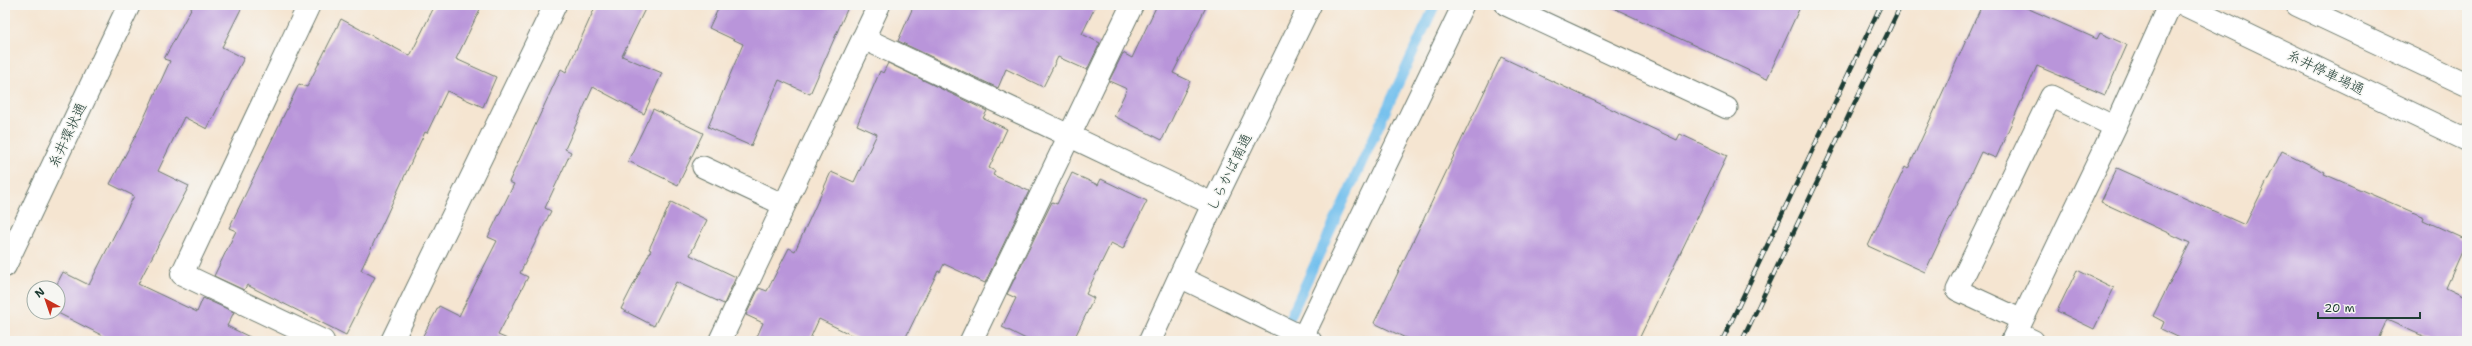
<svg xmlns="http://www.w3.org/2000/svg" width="2472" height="346" viewBox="0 0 2472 346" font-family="'Shantell Sans','Klee One',sans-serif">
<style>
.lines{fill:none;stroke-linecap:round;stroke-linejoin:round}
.stream{stroke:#73c0ed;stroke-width:10}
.building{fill:#b995da}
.lane-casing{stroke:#6a786b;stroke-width:23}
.street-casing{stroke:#6a786b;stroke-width:24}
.secondary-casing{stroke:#6a786b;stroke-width:24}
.lane{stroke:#fff;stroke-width:21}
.street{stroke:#fff;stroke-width:22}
.secondary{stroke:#fff;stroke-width:22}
.rail-casing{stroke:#1f3d34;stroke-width:4.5}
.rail{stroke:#f6f6f2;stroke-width:3;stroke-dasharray:9;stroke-linecap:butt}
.labels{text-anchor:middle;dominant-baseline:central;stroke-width:3;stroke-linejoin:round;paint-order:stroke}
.street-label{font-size:14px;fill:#1f3d34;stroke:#f6f6f2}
</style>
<rect width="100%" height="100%" fill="#f6f6f2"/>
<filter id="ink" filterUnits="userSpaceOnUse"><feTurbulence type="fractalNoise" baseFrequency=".025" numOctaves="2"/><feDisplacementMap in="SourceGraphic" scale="8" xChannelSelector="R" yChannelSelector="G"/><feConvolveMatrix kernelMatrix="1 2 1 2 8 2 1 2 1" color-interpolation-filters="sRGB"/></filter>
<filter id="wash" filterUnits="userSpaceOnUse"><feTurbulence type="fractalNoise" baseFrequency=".012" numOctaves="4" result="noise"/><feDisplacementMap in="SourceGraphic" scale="16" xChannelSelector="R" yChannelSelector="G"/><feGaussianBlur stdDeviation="0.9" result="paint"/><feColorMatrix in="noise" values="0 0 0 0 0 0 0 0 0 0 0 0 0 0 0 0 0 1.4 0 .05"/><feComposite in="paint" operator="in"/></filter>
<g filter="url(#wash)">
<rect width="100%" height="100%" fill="#f5e5d1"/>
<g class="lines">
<!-- stream -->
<path class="stream" d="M 1279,341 L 1435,5"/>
</g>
<g id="blocks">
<!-- building -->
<path class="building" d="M 193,5 L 243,5 L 222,47 L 244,58 L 207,129 L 184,117 L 158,171 L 189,186 L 138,284 L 197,312 L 203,298 L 234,312 L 227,326 L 258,341 L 113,341 L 56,312 L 58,312 L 58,288 L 55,288 L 63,272 L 89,285 L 134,196 L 110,184 L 139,129 L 170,61 L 164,59 Z
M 435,5 L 482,5 L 456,59 L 496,77 L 483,107 L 447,91 L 427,133 L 425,132 L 361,270 L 375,277 L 346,335 L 247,285 L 244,290 L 214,276 L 236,231 L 229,228 L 299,84 L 307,87 L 341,19 L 410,56 Z
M 596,5 L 647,5 L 622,56 L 662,73 L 644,114 L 593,87 L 565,149 L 571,152 L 545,208 L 551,211 L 520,273 L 528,277 L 498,335 L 512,341 L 420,341 L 439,306 L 459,316 L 497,241 L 488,237 L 514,184 L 509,182 L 561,69 L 566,72 Z
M 720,5 L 849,5 L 810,94 L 779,80 L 751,146 L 708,127 L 743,44 L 709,28 Z
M 914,5 L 1096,5 L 1082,34 L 1100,43 L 1087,70 L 1058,57 L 1043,87 L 1006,69 L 998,88 L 898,41 Z
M 1157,5 L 1207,5 L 1173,73 L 1190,81 L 1162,140 L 1114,116 L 1127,89 L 1109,81 L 1123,53 L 1132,58 Z
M 1607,5 L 1801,5 L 1767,79 Z
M 1982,5 L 2020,5 L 2097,39 L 2100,33 L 2127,45 L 2105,95 L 2037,66 L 1996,158 L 1981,152 L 1925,272 L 1868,246 L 1905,167 L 1908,169 Z
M 1501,57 L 1677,140 L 1680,134 L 1727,156 L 1638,341 L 1412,341 L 1374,323 Z
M 888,63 L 987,111 L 983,118 L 1007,129 L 989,168 L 995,171 L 993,175 L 1029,191 L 985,283 L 944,264 L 940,272 L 938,271 L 904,341 L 864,341 L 819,319 L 809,341 L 755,341 L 763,323 L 746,315 L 759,288 L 767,291 L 789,248 L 795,251 L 831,172 L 854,182 L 877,134 L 857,125 L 880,71 L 883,73 Z
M 653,109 L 703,133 L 678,185 L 628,161 Z
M 2282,151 L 2325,172 L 2324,174 L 2424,217 L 2423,220 L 2467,240 L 2446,288 L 2467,298 L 2467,341 L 2434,341 L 2387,320 L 2377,341 L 2186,341 L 2161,329 L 2164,322 L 2153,316 L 2190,243 L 2101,202 L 2117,168 L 2245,225 Z
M 1072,173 L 1098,185 L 1101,179 L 1147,201 L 1123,249 L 1111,243 L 1086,294 L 1094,298 L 1073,341 L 1030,341 L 1002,327 L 1016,298 L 1007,294 L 1052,202 L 1057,204 Z
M 671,202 L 707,220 L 690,255 L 736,277 L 724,304 L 676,282 L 654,326 L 621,309 L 651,250 L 649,249 Z
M 2077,270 L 2114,288 L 2094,329 L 2057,311 Z"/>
</g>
</g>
<g filter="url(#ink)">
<use href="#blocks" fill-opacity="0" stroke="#6a786b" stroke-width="1"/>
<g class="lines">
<defs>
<path id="lane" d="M 1506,5 L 1727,108
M 703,167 L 784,205
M 1180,277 L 1311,341
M 2022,320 L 1957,290 L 2051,96 L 2115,127
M 1303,337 L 1463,5"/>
<path id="street" d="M 309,5 L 182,274 L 323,341
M 863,38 L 1213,204
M 2016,333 L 2033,341
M 392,341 L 555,5
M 720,341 L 879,5
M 971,341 L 1132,5
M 2012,341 L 2115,127 L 2170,5"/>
<path id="secondary" d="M 2185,5 L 2467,140
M 2297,5 L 2467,85
M 5,266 L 129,5
M 1150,341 L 1213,204 L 1310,5"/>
</defs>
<!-- lane casing -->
<use href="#lane" class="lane-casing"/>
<!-- street casing -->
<use href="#street" class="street-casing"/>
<!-- secondary casing -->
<use href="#secondary" class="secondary-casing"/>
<!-- lane -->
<use href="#lane" class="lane"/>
<!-- street -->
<use href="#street" class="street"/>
<!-- secondary -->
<use href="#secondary" class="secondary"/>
<defs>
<path id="rail" d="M 1722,341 L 1881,5
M 1742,341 L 1901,5"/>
</defs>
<!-- rail casing -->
<use href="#rail" class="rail-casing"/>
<!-- rail -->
<use href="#rail" class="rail"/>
</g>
</g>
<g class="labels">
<!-- street labels -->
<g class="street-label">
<text transform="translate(2326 72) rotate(26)">糸井停車場通</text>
<text transform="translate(67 135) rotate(-65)">糸井環状通</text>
<text transform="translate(1229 172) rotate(-64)">しらかば南通</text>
</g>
</g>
<!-- margin -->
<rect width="2472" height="346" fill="none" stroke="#f6f6f2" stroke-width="20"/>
<!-- north arrow -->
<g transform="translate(46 300) rotate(320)"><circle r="19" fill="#f6f6f2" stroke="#a0aca6"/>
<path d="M0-3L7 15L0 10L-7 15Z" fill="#c8321e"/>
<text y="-6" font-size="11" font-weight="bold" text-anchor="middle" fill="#1f3d34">N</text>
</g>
<!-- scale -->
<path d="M2318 312v6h102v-6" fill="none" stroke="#1f3d34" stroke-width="2"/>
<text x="2324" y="312" font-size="12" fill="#1f3d34" stroke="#f6f6f2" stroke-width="3" paint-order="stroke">20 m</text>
</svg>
